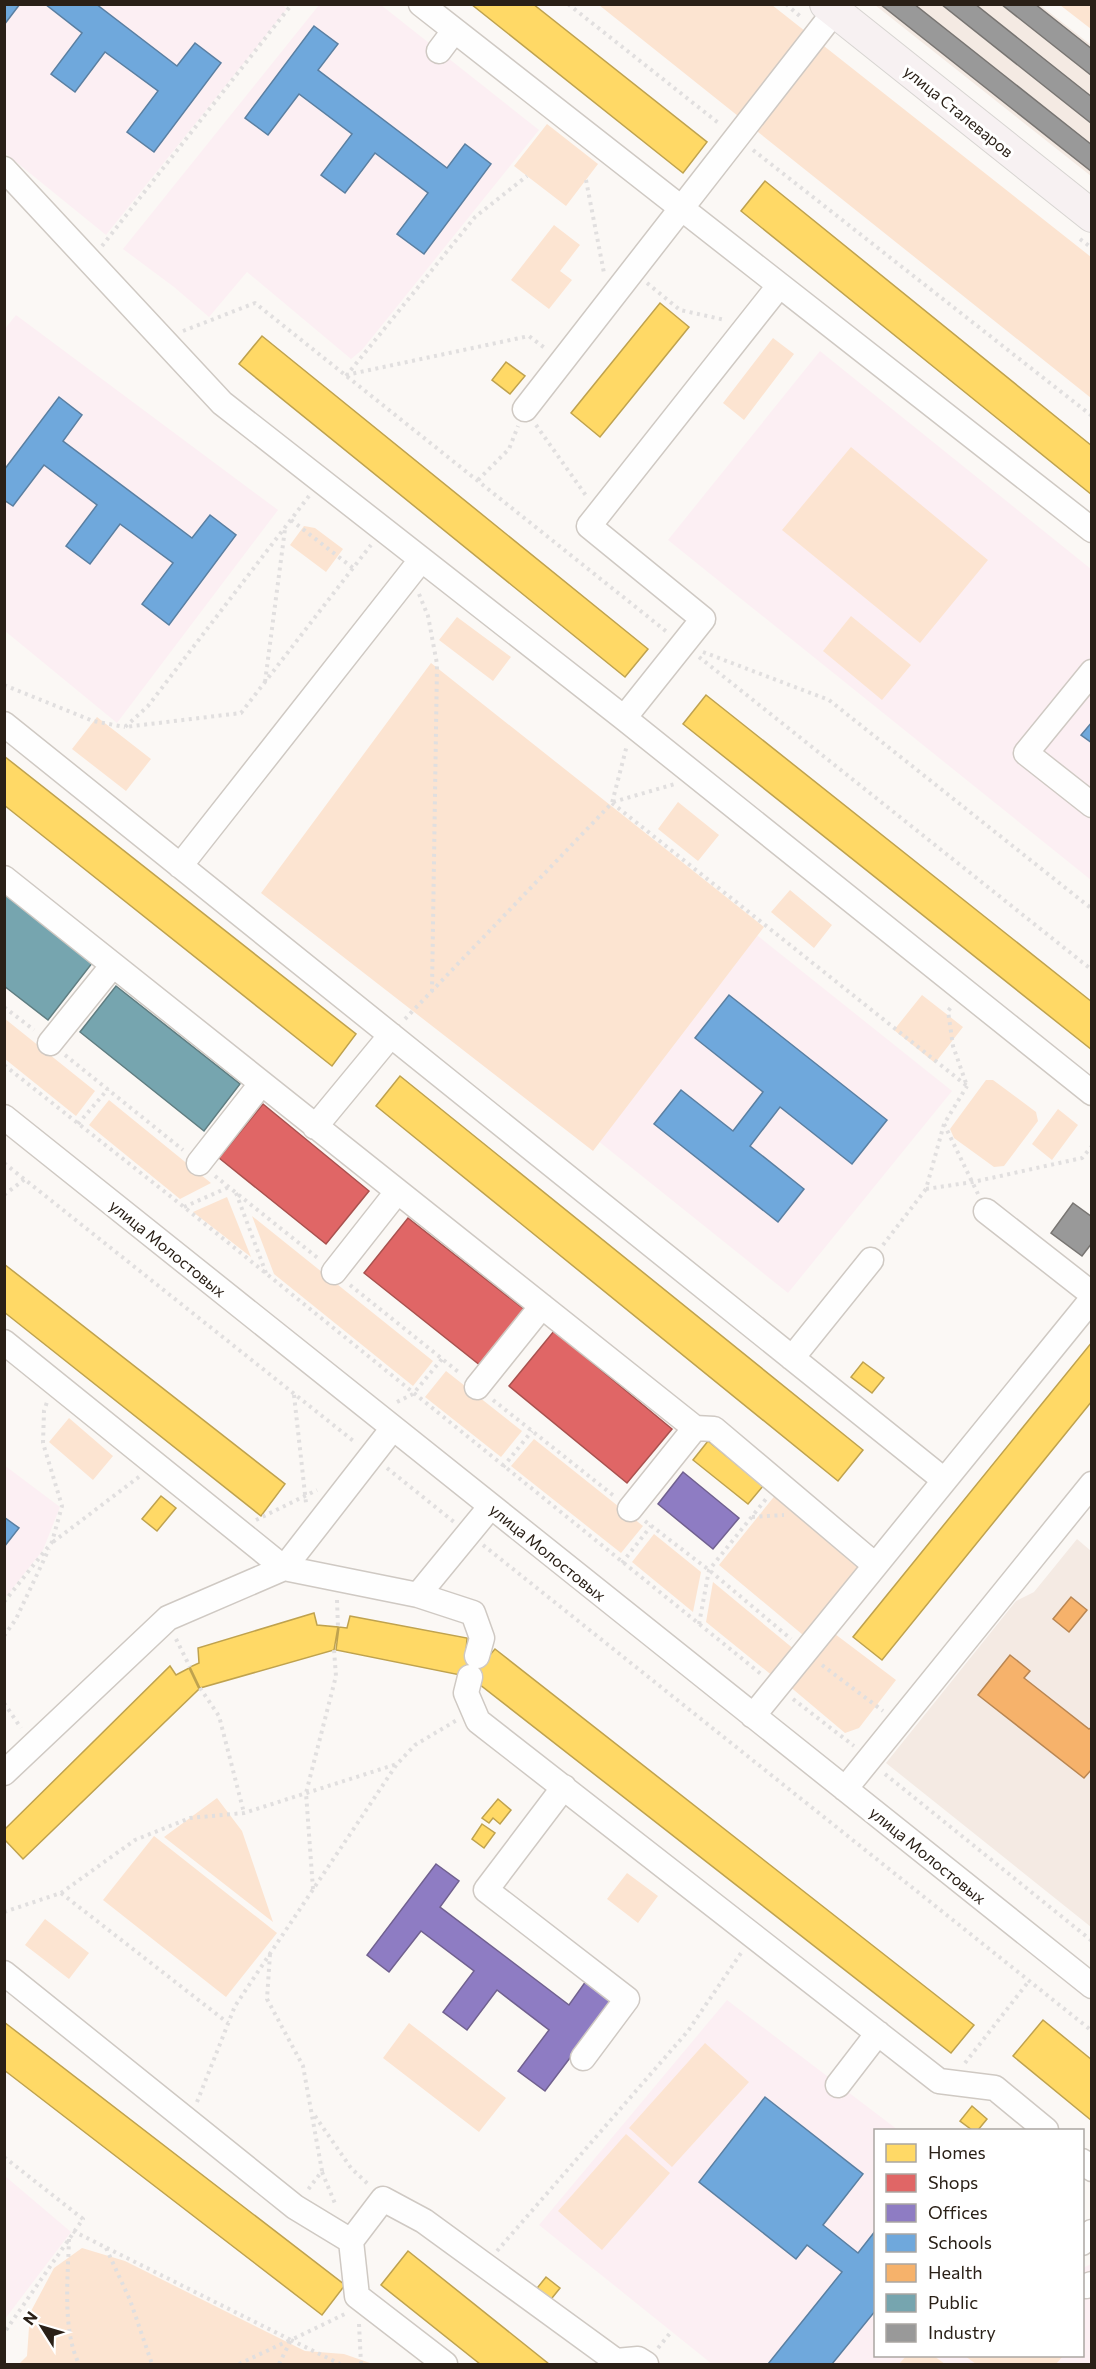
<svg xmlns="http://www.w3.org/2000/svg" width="1096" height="2369" viewBox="0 0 1096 2369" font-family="Commissioner,sans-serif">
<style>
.built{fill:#f4eae3}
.education{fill:#fceff3}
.green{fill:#fce4d1}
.homes{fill:#ffd966;stroke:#bfa24e;stroke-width:1.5}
.shops{fill:#e06666;stroke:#a9514e;stroke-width:1.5}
.offices{fill:#8e7cc3;stroke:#70608f;stroke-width:1.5}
.schools{fill:#6fa8dc;stroke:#5a7fa1;stroke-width:1.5}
.health{fill:#f6b26b;stroke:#b98652;stroke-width:1.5}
.public{fill:#76a5af;stroke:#5f7d81;stroke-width:1.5}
.industry{fill:#999;stroke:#787572;stroke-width:1.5}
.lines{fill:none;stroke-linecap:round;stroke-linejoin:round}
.minor-casing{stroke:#cfc9c3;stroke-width:27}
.major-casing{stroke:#d7d4d1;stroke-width:34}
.path{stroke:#e1dfdf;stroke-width:4;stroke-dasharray:3 4.5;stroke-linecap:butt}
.minor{stroke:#fefefe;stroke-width:24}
.major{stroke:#f7f1f2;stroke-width:32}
.labels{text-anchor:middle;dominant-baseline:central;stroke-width:6;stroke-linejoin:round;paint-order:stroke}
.street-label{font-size:16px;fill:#2a2017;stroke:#fff}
</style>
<rect width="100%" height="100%" fill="#fbf8f5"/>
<!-- built -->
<path class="built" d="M 875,5 L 1040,5 L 1091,45 L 1091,176 Z
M 1077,1539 L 1091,1551 L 1091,1927 L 886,1763 L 1016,1601 L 1034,1592 Z"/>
<!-- education -->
<path class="education" d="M 282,4 L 287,9 L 106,235 L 5,153 L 4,5 Z
M 319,5 L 381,5 L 539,130 L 362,350 L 351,359 L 247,272 L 209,317 L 174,287 L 123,249 Z
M 16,315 L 278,510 L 117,723 L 5,631 L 4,330 Z
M 820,351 L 1091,569 L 1091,880 L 668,540 Z
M 440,682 L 952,1091 L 788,1293 L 290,894 Z
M 4,1465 L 60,1507 L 43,1550 L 5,1598 Z
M 727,2000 L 898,2130 L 876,2130 L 876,2356 L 906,2356 L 899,2364 L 712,2364 L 539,2225 Z
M 5,2176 L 71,2232 L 5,2319 Z
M 1091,2264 L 1091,2364 L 945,2364 L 934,2356 L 1082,2356 L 1083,2268 Z"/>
<!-- green -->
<path class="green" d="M 599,5 L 772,5 L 1091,257 L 1091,398 Z
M 1060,5 L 1091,5 L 1091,29 Z
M 547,124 L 598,164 L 566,206 L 514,166 Z
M 554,225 L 580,245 L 560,271 L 572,280 L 549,309 L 511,280 Z
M 773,338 L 794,354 L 744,420 L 723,403 Z
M 851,447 L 988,560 L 920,643 L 782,530 Z
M 304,526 L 315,528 L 343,549 L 326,572 L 290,545 Z
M 851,616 L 911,665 L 882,700 L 823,651 Z
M 457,617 L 511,657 L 493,681 L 439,640 Z
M 431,663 L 764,927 L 593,1151 L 261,893 Z
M 97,717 L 151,759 L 126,791 L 72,749 Z
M 678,802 L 719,835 L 698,861 L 658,829 Z
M 790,890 L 832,925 L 814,948 L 771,912 Z
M 922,995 L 963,1027 L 935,1063 L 894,1030 Z
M 4,1018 L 95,1091 L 76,1116 L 5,1059 Z
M 986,1080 L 993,1080 L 1036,1112 L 1038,1121 L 1004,1166 L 994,1167 L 954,1138 L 950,1129 Z
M 109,1100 L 211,1183 L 180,1199 L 89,1125 Z
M 1058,1109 L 1078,1125 L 1052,1160 L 1032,1144 Z
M 227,1197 L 251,1257 L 193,1212 Z
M 252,1216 L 433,1361 L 413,1386 L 274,1274 Z
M 446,1371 L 522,1431 L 501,1457 L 425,1397 Z
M 69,1418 L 113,1456 L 93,1480 L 49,1442 Z
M 534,1439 L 643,1526 L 621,1553 L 511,1466 Z
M 777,1493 L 861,1564 L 803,1635 L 719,1565 Z
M 654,1534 L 701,1572 L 693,1612 L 632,1562 Z
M 713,1582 L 795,1650 L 774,1677 L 706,1622 Z
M 831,1631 L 896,1680 L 859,1728 L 845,1733 L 788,1685 Z
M 217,1798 L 242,1831 L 273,1922 L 164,1837 Z
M 154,1836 L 277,1933 L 226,1997 L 103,1900 Z
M 627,1873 L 658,1896 L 638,1923 L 607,1899 Z
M 45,1919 L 89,1953 L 69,1979 L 25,1945 Z
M 409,2023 L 506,2098 L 479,2132 L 383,2058 Z
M 705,2043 L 749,2082 L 672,2167 L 629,2128 Z
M 626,2134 L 670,2173 L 602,2250 L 558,2211 Z
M 82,2248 L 125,2261 L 305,2351 L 344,2354 L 373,2364 L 19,2364 L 27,2356 L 30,2313 L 54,2268 Z
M 906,2356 L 934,2356 L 945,2364 L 899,2364 Z
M 965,2356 L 1063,2356 L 1056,2364 L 976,2364 Z"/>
<!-- homes -->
<path class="homes" d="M 471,4 L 533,4 L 707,142 L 683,173 Z
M 765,181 L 1092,446 L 1092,495 L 741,211 Z
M 660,303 L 689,327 L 600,437 L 571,413 Z
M 262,336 L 648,649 L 625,677 L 239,364 Z
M 506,362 L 525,376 L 510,394 L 492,380 Z
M 706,695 L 1092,1002 L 1092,1050 L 683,724 Z
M 4,756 L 356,1034 L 332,1066 L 4,805 Z
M 400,1076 L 863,1450 L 838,1481 L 376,1106 Z
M 4,1264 L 285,1484 L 261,1516 L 4,1312 Z
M 1092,1342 L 1092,1401 L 882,1660 L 853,1637 Z
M 863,1362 L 884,1378 L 872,1393 L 851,1377 Z
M 708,1441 L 763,1486 L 748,1504 L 693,1460 Z
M 161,1496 L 176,1508 L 157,1531 L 142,1519 Z
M 314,1613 L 317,1625 L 338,1627 L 334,1650 L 200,1688 L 190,1667 L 199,1663 L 198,1648 Z
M 350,1616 L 467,1638 L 466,1653 L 477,1656 L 470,1677 L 336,1650 L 339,1627 L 347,1628 Z
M 495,1649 L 974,2025 L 951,2053 L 470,1677 L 477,1656 L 489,1656 Z
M 170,1666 L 176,1675 L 189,1668 L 199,1689 L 23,1859 L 4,1839 L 4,1830 Z
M 498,1799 L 511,1810 L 500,1824 L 493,1818 L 489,1823 L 482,1818 Z
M 482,1824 L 495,1833 L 484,1848 L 472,1839 Z
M 1043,2020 L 1092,2060 L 1092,2121 L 1013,2056 Z
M 4,2022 L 345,2285 L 322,2315 L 4,2070 Z
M 972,2106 L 987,2119 L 978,2130 L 972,2130 L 960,2121 Z
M 408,2251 L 549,2364 L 480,2364 L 381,2285 Z
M 546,2277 L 560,2288 L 544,2308 L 530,2297 Z"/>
<!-- shops -->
<path class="shops" d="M 263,1104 L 369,1191 L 326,1244 L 219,1158 Z
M 408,1218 L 525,1310 L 481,1366 L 364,1273 Z
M 554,1331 L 672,1429 L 627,1483 L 509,1386 Z"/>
<!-- offices -->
<path class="offices" d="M 683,1472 L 739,1518 L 713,1549 L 658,1504 Z
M 436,1864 L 459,1881 L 440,1907 L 569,2005 L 586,1981 L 613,2001 L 545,2091 L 518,2071 L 549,2030 L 497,1990 L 467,2030 L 443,2012 L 474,1971 L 421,1931 L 389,1972 L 367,1955 Z"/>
<!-- schools -->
<path class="schools" d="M 4,4 L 20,4 L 4,25 Z
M 45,4 L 96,4 L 177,66 L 195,43 L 221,63 L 154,152 L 127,132 L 158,91 L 105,52 L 75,92 L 51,74 L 82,33 Z
M 314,26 L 338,44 L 318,70 L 447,168 L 465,144 L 491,164 L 424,254 L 397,234 L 428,193 L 375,153 L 345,193 L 321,175 L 352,134 L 299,94 L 268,135 L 245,118 Z
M 59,397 L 82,415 L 63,441 L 192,538 L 210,515 L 236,535 L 169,625 L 142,604 L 173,563 L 120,524 L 90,564 L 66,546 L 97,505 L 44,465 L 13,506 L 4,500 L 4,470 Z
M 1092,722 L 1092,743 L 1081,735 Z
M 729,995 L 887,1120 L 852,1164 L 780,1107 L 750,1146 L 804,1189 L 778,1222 L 654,1124 L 681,1090 L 733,1131 L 763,1092 L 695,1038 Z
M 4,1517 L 19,1528 L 4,1547 Z
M 765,2097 L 863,2174 L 823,2225 L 858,2253 L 876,2230 L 876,2310 L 832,2364 L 768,2364 L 842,2272 L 807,2245 L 796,2259 L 699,2182 Z"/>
<!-- health -->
<path class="health" d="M 1071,1597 L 1087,1610 L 1069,1632 L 1053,1619 Z
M 1010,1655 L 1030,1671 L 1024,1678 L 1089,1729 L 1092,1727 L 1092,1769 L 1084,1778 L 978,1695 Z"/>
<!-- public -->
<path class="public" d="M 4,892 L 93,962 L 48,1020 L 4,986 Z
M 116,986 L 240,1084 L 204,1131 L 80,1032 Z"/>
<!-- industry -->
<path class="industry" d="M 880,4 L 914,4 L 1092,145 L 1092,172 Z
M 941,4 L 975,4 L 1092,97 L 1092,124 Z
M 1001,4 L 1035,4 L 1092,49 L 1092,76 Z
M 1073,1203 L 1092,1217 L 1092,1243 L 1082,1256 L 1051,1233 Z"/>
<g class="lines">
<defs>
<path id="minor" d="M 421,4 L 1092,530
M 439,51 L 454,31
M 4,169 L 222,403 L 624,718 L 1092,1093
M 525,409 L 835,11
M 1092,672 L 1026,753 L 1092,805
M 624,718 L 703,619 L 589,526 L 779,286
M 4,724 L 944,1480
M 180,866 L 421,560
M 4,878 L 695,1428 L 714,1429 L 875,1565
M 50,1043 L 113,965
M 4,1117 L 1092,1986
M 315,1127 L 391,1035
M 199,1163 L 261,1084
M 986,1211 L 1092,1294
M 334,1272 L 397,1192
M 4,1342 L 284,1568 L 418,1595 L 473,1613 L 482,1638 L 477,1656
M 792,1358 L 871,1260
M 477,1387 L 542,1306
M 630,1509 L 695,1428
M 418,1595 L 491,1506
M 470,1677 L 466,1693 L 478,1721 L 939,2081 L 995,2088 L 1046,2130
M 753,1716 L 1092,1299
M 4,1773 L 168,1618 L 284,1568 L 393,1428
M 564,1787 L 486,1890 L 627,1999 L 583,2058
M 845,1789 L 1092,1484
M 4,1973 L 295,2207 L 351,2241 L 383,2199 L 424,2221 L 616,2361 L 638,2359 L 646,2364
M 838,2085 L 878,2033
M 1082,2161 L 1092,2169
M 351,2241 L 357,2296 L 445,2364
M 1082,2243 L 1092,2232
M 1086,2286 L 1092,2284"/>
<path id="major" d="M 826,4 L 1092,216"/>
</defs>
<!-- minor casing -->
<use href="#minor" class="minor-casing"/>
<!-- major casing -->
<use href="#major" class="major-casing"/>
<!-- path -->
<path class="path" d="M 568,4 L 721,125
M 786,4 L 802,18
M 753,150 L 1092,416
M 586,180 L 604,273
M 1080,239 L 1092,248
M 102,246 L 292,4
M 647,283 L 680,310 L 725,320
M 183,331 L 255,303 L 667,632
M 346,375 L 529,336 L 546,349
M 346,376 L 475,217 L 527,176
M 536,425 L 587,497
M 478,480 L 509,449 L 518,426
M 309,496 L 148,706 L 125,727 L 241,713 L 353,568
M 291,520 L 353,568 L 371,545
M 419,594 L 428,616 L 437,664 L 432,991
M 703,652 L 829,700 L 1092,909
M 699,657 L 1092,970
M 265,682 L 285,529
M 4,685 L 93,721 L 125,727
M 613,802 L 675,784
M 612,803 L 967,1086 L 953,1046 L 948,1011 L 952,1006
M 4,1007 L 34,1030
M 405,1019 L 612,803 L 627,745
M 65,1055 L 183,1150
M 4,1065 L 184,1207 L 761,1674
M 78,1124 L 108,1089
M 944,1124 L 978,1194
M 4,1163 L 356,1443
M 215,1176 L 319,1259
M 926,1189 L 973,1182 L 1082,1158 L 1092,1146
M 236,1193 L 266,1273
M 4,1195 L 25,1179
M 184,1207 L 229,1187
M 883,1245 L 926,1189 L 944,1124 L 967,1086
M 350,1285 L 461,1374
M 294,1395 L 306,1503
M 493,1400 L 614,1496
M 397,1402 L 413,1394 L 442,1359
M 503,1467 L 532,1431
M 387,1468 L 454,1522
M 752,1517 L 784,1515
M 256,1520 L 317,1490
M 645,1521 L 709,1570 L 791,1639
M 53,1542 L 140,1476
M 483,1545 L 1092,2031
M 622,1563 L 651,1526
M 337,1600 L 338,1627
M 4,1602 L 52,1542 L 62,1506 L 43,1443 L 44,1411 L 47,1402
M 699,1624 L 709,1570 L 766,1499
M 4,1636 L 16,1619 L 49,1549
M 176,1639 L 190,1667
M 822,1665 L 883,1711
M 200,1688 L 219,1716 L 244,1813
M 793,1699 L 854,1746
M 4,1703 L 21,1728
M 885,1774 L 1092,1941
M 313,1889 L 306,1793 L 336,1676 L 334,1650
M 61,1893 L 228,2023
M 4,1912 L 61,1893 L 135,1840 L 190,1818 L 244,1813 L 397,1764
M 270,1954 L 267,1999 L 303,2066 L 322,2171 L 307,2191
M 965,2063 L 1029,1981
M 197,2102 L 235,2006 L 397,1764 L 415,1745 L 457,1720
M 315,2116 L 351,2168 L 369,2185
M 4,2157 L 83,2219 L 4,2333
M 322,2172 L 336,2206
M 73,2231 L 291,2340 L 347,2313
M 69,2239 C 68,2277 62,2330 79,2364
M 106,2248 L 130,2300 L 152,2364
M 497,2251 L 688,2031 L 741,1953
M 359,2324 L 361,2364
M 291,2340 L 340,2364
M 658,2348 L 671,2332
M 239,2364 L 290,2340
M 279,2364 L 291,2340"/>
<!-- minor -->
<use href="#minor" class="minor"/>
<!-- major -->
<use href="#major" class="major"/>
</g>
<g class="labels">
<!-- street labels -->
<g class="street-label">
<text transform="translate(959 111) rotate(39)">улица Сталеваров</text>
<text transform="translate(168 1248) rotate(39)">улица Молостовых</text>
<text transform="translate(548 1552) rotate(39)">улица Молостовых</text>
<text transform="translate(928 1855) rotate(39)">улица Молостовых</text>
</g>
</g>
<!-- border -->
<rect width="1096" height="2369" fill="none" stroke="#2a2017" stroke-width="12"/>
<!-- legend -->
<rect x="874" y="2129" width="210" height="228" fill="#ffffff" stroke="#aaa6a2" stroke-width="1.5"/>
<rect x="886" y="2144" width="30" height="18" fill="#ffd966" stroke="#aaa6a2" stroke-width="1.5"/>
<text x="928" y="2159" font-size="18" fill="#2a2017">Homes</text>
<rect x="886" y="2174" width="30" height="18" fill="#e06666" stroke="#aaa6a2" stroke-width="1.5"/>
<text x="928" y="2189" font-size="18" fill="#2a2017">Shops</text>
<rect x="886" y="2204" width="30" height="18" fill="#8e7cc3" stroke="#aaa6a2" stroke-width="1.5"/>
<text x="928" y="2219" font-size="18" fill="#2a2017">Offices</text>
<rect x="886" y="2234" width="30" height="18" fill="#6fa8dc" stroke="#aaa6a2" stroke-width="1.5"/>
<text x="928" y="2249" font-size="18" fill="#2a2017">Schools</text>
<rect x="886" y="2264" width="30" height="18" fill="#f6b26b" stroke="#aaa6a2" stroke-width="1.5"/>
<text x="928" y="2279" font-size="18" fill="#2a2017">Health</text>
<rect x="886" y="2294" width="30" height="18" fill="#76a5af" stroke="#aaa6a2" stroke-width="1.5"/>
<text x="928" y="2309" font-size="18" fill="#2a2017">Public</text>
<rect x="886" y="2324" width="30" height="18" fill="#999999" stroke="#aaa6a2" stroke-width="1.5"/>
<text x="928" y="2339" font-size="18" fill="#2a2017">Industry</text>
<!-- north arrow -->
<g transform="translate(42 2327) rotate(307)" stroke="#ffffff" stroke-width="4.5" paint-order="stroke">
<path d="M0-4.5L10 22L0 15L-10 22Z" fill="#2a2017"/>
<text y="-9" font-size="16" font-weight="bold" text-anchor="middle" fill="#2a2017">N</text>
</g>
</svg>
